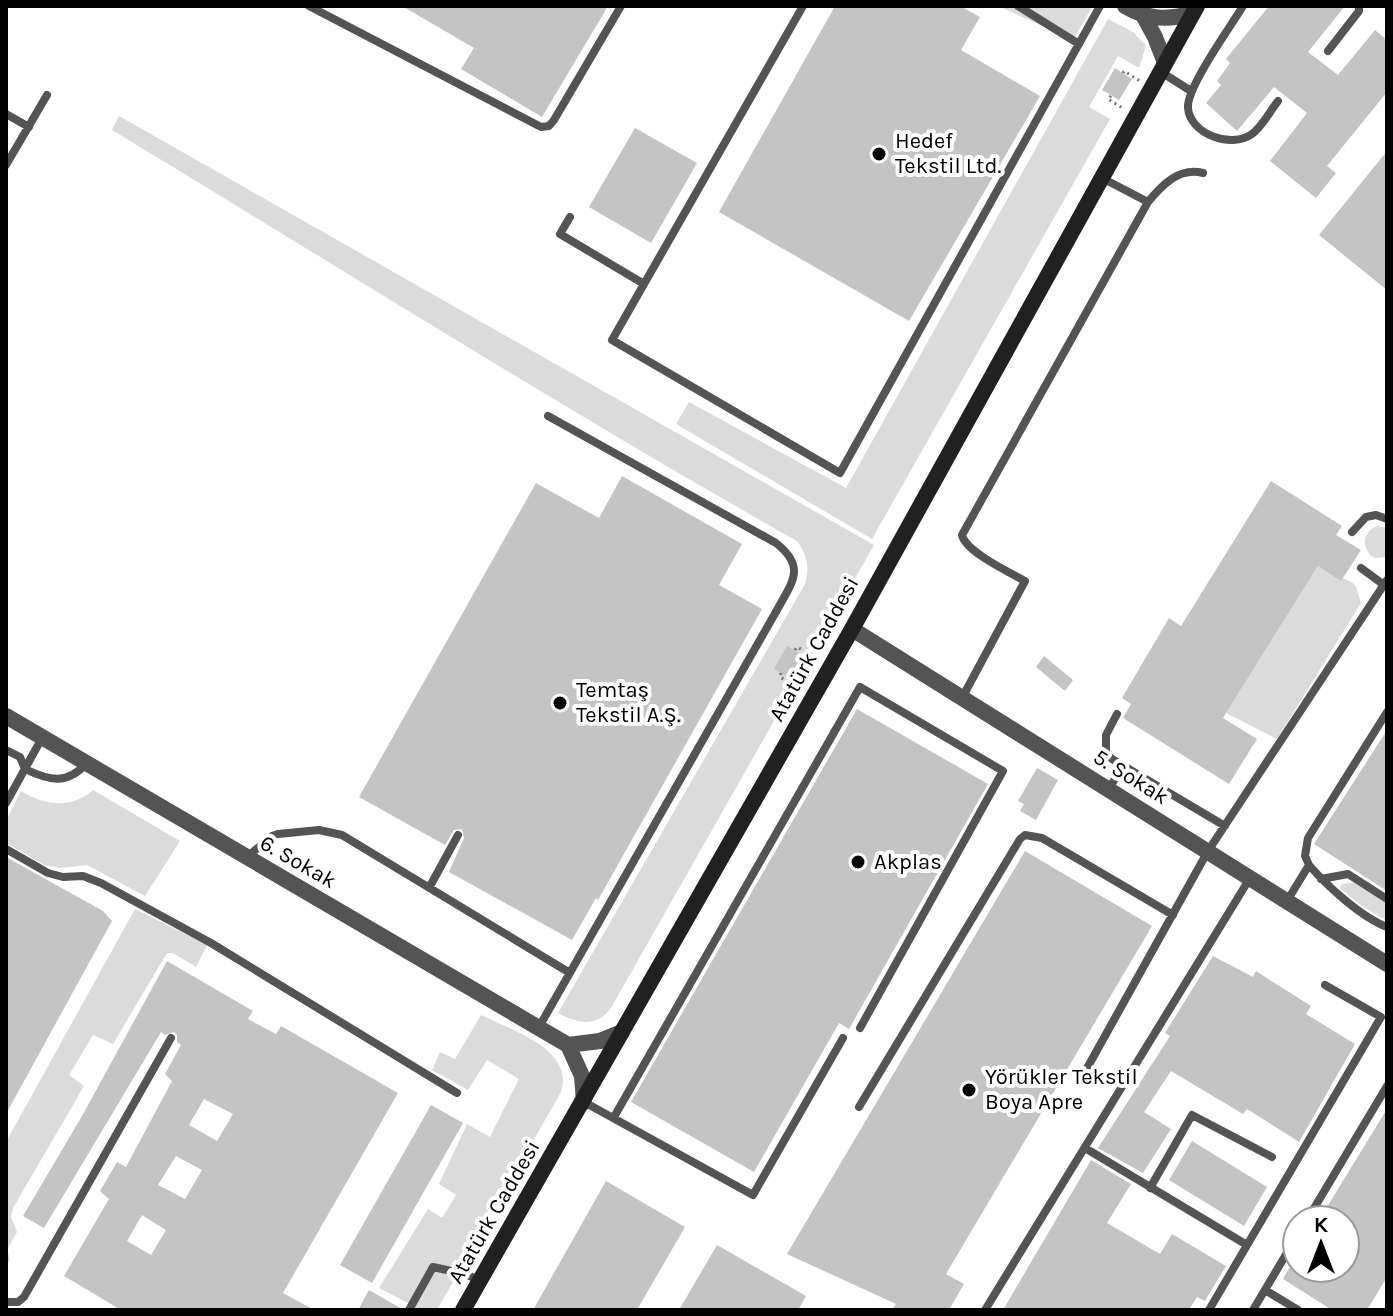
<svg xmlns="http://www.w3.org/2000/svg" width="1393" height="1316" viewBox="0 0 1393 1316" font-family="Karla,sans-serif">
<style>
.green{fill:#dbdbdb}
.building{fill:#c4c4c4;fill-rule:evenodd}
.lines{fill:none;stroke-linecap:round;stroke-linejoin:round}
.path{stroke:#767676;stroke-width:3;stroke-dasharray:2 4;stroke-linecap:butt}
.lane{stroke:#545454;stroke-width:8}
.street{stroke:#545454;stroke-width:16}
.secondary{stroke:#212121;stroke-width:16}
.poi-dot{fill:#000;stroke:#fff;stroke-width:3}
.labels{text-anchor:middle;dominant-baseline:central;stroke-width:8;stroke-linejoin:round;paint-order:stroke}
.poi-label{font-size:22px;fill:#000;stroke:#fff;text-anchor:start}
.street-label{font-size:22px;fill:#000;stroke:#fff}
</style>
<rect width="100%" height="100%" fill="#fff"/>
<!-- green -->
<path class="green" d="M 998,6 L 1086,6 L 1091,9 L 1073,40 Z
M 1108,19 L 1133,32 L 1146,46 L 1139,68 L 1118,56 L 1089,107 L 1110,119 L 872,539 L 676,424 L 689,402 L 846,488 Z
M 119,116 L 874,545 L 612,1006 C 598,1028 578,1024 558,1013 L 805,584 C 810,567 807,555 797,541 C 565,410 340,268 112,130 Z
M 1377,526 L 1387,528 L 1387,557 L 1375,558 L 1370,555 C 1361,543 1364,532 1377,526 Z
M 1318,566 L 1353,583 L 1356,587 L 1361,603 L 1277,739 L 1226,713 Z
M 93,790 L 180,841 L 145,896 L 87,865 L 61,868 L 44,865 L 6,843 L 6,821 L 21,791 C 44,805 70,810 93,790 Z
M 1354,882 L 1387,902 L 1387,921 L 1359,904 L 1340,888 L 1342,884 Z
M 135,909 L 207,945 L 196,967 L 173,953 L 167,953 L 113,1044 L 93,1035 L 69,1075 L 84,1086 L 13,1208 L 11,1217 L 17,1232 L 7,1250 L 10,1259 L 6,1268 L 6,1142 Z
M 481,1015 C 511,1030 575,1049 561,1092 L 437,1310 L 407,1310 L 410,1304 L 379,1288 L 428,1209 L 442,1218 L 456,1195 L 439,1184 L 467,1124 L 490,1137 L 519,1079 L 487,1060 L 468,1090 L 432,1070 L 440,1052 L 455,1059 Z"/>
<!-- building -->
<path class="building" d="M 402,6 L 608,6 L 542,117 L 461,69 L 474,48 Z
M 835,6 L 960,6 L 980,17 L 961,50 L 1040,96 L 909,321 L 719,212 Z
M 1269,6 L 1345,6 L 1308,52 L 1338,75 L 1375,30 L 1387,40 L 1387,92 L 1327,166 L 1336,173 L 1316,198 L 1270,161 L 1307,113 L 1274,87 L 1237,131 L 1206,103 L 1221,85 L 1217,81 L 1230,63 L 1226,59 Z
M 1115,68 L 1132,79 L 1119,100 L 1102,90 Z
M 635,128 L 697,163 L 651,243 L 589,207 Z
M 1387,151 L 1387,290 L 1319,235 Z
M 622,476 L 742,544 L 719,585 L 762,609 L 598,900 L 596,898 L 572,940 L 449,872 L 464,838 L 462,829 L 454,830 L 445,845 L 359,797 L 536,483 L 599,518 Z
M 1271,481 L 1342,526 L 1336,535 L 1361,550 L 1341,581 L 1318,566 L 1223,718 L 1257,739 L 1229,784 L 1123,718 L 1131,704 L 1122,698 L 1169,618 L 1181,626 Z
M 787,646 L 805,656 L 792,679 L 774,669 Z
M 1044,656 L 1073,680 L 1065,691 L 1036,667 Z
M 857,709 L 988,784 L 849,1029 L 839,1023 L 754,1172 L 631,1102 Z
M 1387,730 L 1387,891 L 1314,844 Z
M 1037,768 L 1058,780 L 1036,820 L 1020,811 L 1024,804 L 1018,801 Z
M 1025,851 L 1152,926 L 946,1274 L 964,1284 L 949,1310 L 892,1310 L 896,1304 L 787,1254 Z
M 6,857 L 103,911 L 112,921 L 6,1114 Z
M 1213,956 L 1253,977 L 1256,971 L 1311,1006 L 1306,1014 L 1355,1044 L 1299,1142 L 1247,1109 L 1243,1114 L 1171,1071 L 1144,1112 L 1171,1129 L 1143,1173 L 1098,1148 L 1170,1036 L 1165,1033 Z
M 167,961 L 253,1011 L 248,1019 L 276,1034 L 281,1026 L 398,1093 L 283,1293 L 314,1310 L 121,1310 L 64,1276 L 109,1199 L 100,1191 L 117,1162 L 126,1167 L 172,1081 L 165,1074 L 181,1045 L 177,1042 L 177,1035 L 174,1032 L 165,1035 L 161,1032 L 44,1228 L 23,1216 L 82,1116 ZM 204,1099 L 233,1114 L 217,1141 L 189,1125 ZM 176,1156 L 202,1170 L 185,1199 L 158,1185 ZM 142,1215 L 166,1230 L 151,1255 L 127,1241 Z
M 431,1105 L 463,1123 L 372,1283 L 340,1265 Z
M 1387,1109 L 1387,1277 L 1367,1310 L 1332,1310 L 1283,1279 L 1289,1268 L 1345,1268 L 1345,1220 L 1319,1220 Z
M 1192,1141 L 1267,1187 L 1244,1226 L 1169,1180 Z
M 1091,1160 L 1131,1184 L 1107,1223 L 1160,1254 L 1172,1234 L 1226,1266 L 1205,1301 L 1197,1297 L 1189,1310 L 1003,1310 Z
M 606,1181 L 685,1227 L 637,1310 L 533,1310 Z
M 717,1245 L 806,1296 L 798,1310 L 679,1310 Z
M 369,1290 L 402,1309 L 402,1310 L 358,1310 Z"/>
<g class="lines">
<!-- path -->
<path class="path" d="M 1123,73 L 1124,71 L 1140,81
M 1111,96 L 1108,99 L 1124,109
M 795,650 L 797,647 L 815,657
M 781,673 L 780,677 L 798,687"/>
<!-- lane -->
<path class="lane" d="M 309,6 L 541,127 L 549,126 L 554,120 L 621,6
M 803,6 L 612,340 L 840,473 L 1100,6
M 1018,6 L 1079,44
M 1243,6 C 1231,26 1186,88 1188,108 C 1190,134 1231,149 1252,134 C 1262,127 1270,111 1278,101
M 1328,51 L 1359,11 L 1359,6
M 1161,72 L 1191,91
M 6,114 L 29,127
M 6,165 L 47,95
M 1102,178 L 1148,202
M 570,217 L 560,234 L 644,284
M 1352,532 L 1366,517 L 1376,515 L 1387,519
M 1361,568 L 1384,585
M 962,698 L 1025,581 C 1009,572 966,552 962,535 L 1148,202 C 1162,185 1179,167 1203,173
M 1117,714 L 1106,735 L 1106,753 L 1112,759 L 1225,826
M 6,750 L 20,757 L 25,769 C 50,781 67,785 87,763
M 1109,789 L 1123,765
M 6,803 L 42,738
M 6,849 L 48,873 L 63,877 L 83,876 L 101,883 L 211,943 L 457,1093
M 247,857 L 272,836 L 278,834 L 319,830 L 342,835 L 570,973
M 1309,865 C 1327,886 1361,917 1387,927
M 1321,879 L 1348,874 L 1387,899
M 429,888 L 458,835
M 1287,901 L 1309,865 L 1305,856 L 1308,838 L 1387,712
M 539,1027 L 777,610 C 793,581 806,567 776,543 L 548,416
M 1081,1079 L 1208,851 L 1387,580
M 584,1102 L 753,1195 L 843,1038
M 859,1107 L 1020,839 L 1025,835 L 1042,838 L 1173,915
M 614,1117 L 860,687 L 1003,771 L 860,1028
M 1085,1148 L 1247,1245
M 1150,1188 L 1192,1115 L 1272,1157
M 1307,1220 L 1387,1086
M 1265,1290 L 1298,1310
M 6,1302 L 18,1302 L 24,1297 L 171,1038
M 409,1310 L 433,1267 L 465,1274 L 479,1280
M 985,1310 L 1250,878
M 1209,1310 L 1381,1017 L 1325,985
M 1253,1310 L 1297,1236"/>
<!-- street -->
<path class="street" d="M 1125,6 C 1147,19 1167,21 1193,13
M 1144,17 L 1155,37 L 1165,63
M 852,629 L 1387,964
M 6,716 L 568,1045
M 584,1102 L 582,1076 L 568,1045 L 600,1041 L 622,1032"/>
<!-- secondary -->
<path class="secondary" d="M 463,1310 L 852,629 L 1197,6"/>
</g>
<!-- markers -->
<g class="poi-dot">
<circle cx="879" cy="154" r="8"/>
<circle cx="560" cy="703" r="8"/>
<circle cx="858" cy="862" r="8"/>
<circle cx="969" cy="1090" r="8"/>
</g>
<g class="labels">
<!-- poi labels -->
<g class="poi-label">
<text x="895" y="141">Hedef<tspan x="895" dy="25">Tekstil Ltd.</tspan></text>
<text x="576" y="690">Temtaş<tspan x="576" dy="25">Tekstil A.Ş.</tspan></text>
<text x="874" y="862">Akplas</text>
<text x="985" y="1077">Yörükler Tekstil<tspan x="985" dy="25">Boya Apre</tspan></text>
</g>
<!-- street labels -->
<g class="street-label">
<text transform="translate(814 649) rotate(-61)">Atatürk Caddesi</text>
<text transform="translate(1131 777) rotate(32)">5. Sokak</text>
<text transform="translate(298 862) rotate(30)">6. Sokak</text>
<text transform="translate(494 1212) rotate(-60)">Atatürk Caddesi</text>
</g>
</g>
<!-- border -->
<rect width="1393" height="1316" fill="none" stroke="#000000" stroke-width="16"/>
<!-- north arrow -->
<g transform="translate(1321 1244)"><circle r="38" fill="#ffffff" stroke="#999999" stroke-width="2"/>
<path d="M0-6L14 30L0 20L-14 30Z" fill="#000000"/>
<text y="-12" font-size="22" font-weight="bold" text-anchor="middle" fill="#000000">K</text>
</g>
</svg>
